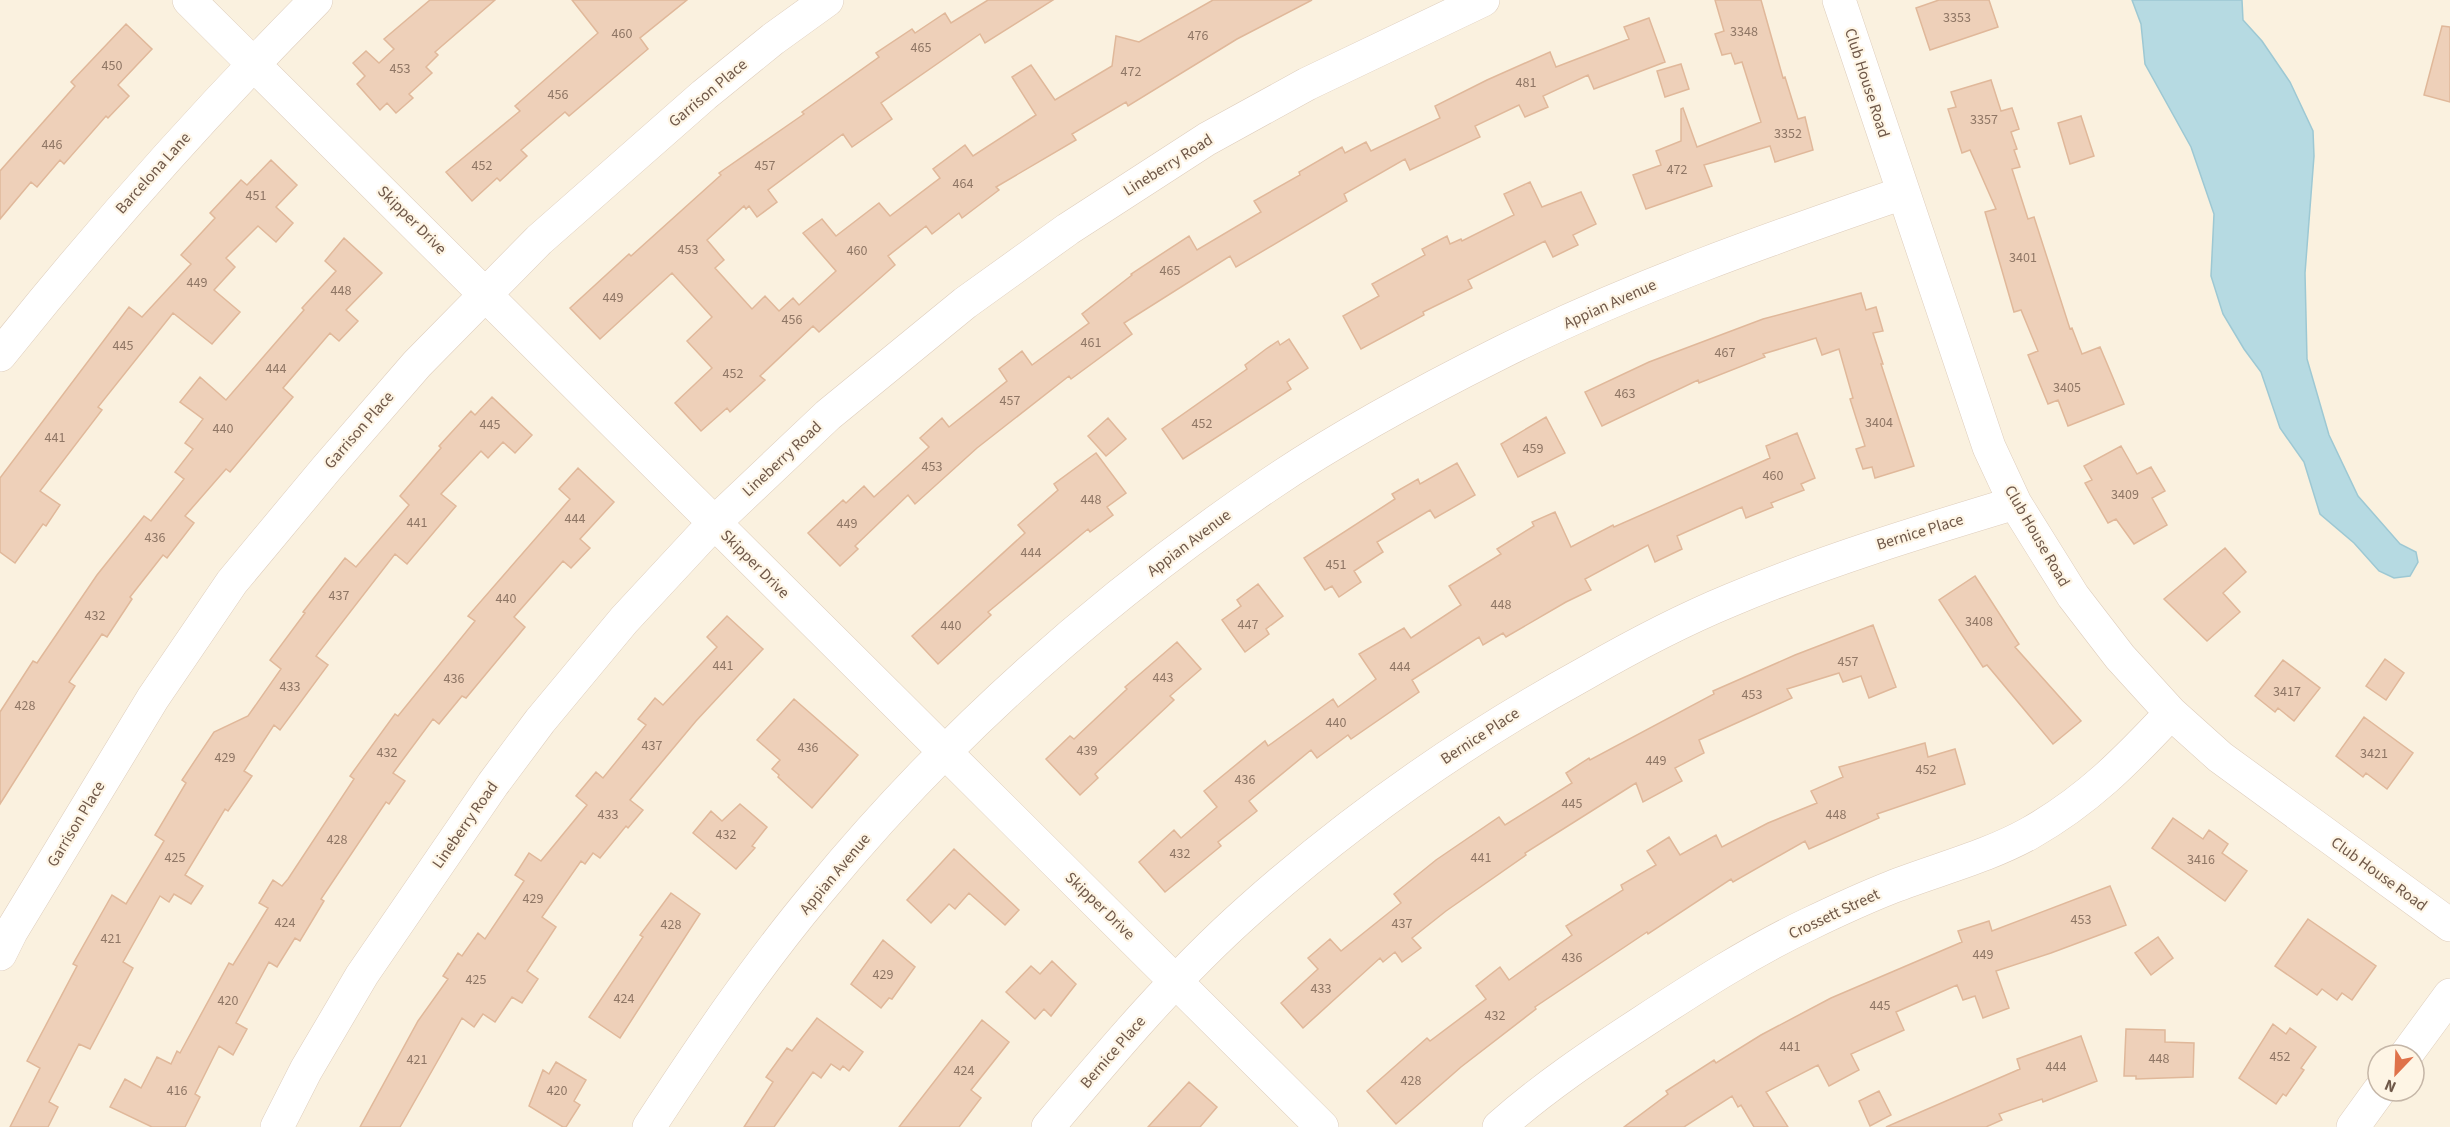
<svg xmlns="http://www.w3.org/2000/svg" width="2450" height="1127" viewBox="0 0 2450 1127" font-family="'Source Sans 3',sans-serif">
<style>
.water{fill:#b6dae2;stroke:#9dc8d3;stroke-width:1.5}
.building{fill:#eed0b9;stroke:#e0b89a;stroke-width:1.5}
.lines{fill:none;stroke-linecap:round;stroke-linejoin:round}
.minor-casing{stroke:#decdbc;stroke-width:34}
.minor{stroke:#fff;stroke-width:33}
.labels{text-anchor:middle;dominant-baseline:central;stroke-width:4.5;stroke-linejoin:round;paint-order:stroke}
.number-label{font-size:14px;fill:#8f7665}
.street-label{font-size:16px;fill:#6f5849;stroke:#fef5e5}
</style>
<rect width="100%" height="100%" fill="#faf1df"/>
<!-- water -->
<path class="water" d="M 2132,0 L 2242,0 L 2243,20 L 2262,41 L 2290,82 L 2313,131 L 2314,156 L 2305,273 L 2307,359 L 2329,435 L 2358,496 L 2400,544 L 2416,552 L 2418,562 L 2410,576 L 2394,578 L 2379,571 L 2354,543 L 2320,514 L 2304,462 L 2280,428 L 2261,372 L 2244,349 L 2223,314 L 2211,276 L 2214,214 L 2191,147 L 2145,64 L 2141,24 Z"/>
<!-- building -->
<path class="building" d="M 430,0 L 495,0 L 435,52 L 438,55 L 426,67 L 432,73 L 409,94 L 413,98 L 396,113 L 387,103 L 380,110 L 357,84 L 365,76 L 353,63 L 366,51 L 379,63 L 394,49 L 384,39 Z
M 572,0 L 687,0 L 640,38 L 648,49 L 569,116 L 565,112 L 521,150 L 527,156 L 500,181 L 497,178 L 472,201 L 446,172 L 520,111 L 515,106 L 598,33 Z
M 988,0 L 1053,0 L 985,43 L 980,34 L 881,103 L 892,119 L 852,147 L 843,134 L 768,190 L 777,202 L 757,217 L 749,206 L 746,209 L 744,206 L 707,240 L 724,260 L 715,268 L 752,309 L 765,296 L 779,311 L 793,298 L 799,305 L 836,271 L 803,233 L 822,219 L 836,236 L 879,203 L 890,216 L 940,178 L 933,169 L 965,145 L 973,156 L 1036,115 L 1012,77 L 1031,65 L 1055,100 L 1112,66 L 1116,36 L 1139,42 L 1213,0 L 1312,0 L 1237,39 L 1128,106 L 1126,102 L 1072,134 L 1076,140 L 996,187 L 999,190 L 962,218 L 959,213 L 932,234 L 926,226 L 888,256 L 895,265 L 819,332 L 813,326 L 760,376 L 765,380 L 730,412 L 727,408 L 701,431 L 675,403 L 712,368 L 687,341 L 712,317 L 672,273 L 600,339 L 570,308 L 629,254 L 631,256 L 721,175 L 719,173 L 804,114 L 802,112 L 879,57 L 876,53 L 912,29 L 915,33 L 945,13 L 951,23 Z
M 1715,0 L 1761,0 L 1783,78 L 1785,77 L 1798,119 L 1805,117 L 1813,150 L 1775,162 L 1770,146 L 1704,165 L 1712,186 L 1646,209 L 1633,175 L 1661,165 L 1656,151 L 1681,141 L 1681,109 L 1683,108 L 1697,147 L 1761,122 L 1742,62 L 1735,64 L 1731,53 L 1722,55 L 1715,34 L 1724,31 Z
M 1939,0 L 1989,0 L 1998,27 L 1930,50 L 1916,8 Z
M 1649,18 L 1665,62 L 1594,89 L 1588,75 L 1543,96 L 1548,107 L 1525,117 L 1519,105 L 1475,126 L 1480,137 L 1410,170 L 1405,159 L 1344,194 L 1347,201 L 1236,267 L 1230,256 L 1124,323 L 1132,334 L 1071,379 L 1069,376 L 977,448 L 915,504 L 908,495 L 855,546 L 858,549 L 840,566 L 808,533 L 843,500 L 846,503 L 864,486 L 874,497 L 929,447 L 920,438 L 942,418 L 949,427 L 1007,381 L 999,369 L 1022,351 L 1032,365 L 1089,323 L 1082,314 L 1132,275 L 1131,274 L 1189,236 L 1197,250 L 1261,212 L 1254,201 L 1300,175 L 1299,172 L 1342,147 L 1345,153 L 1366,142 L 1371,151 L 1440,118 L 1435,106 L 1487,80 L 1550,52 L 1556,67 L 1629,39 L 1624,27 Z
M 126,24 L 152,49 L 118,85 L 129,96 L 108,118 L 106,116 L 64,164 L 60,160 L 37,187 L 31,182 L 0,219 L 0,171 L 75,86 L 71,82 Z
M 2442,26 L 2450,27 L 2450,102 L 2424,95 Z
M 1681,64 L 1689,89 L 1665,97 L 1657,71 Z
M 1991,80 L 2001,111 L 2012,108 L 2019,129 L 2011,132 L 2017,149 L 2014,150 L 2020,167 L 2012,169 L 2028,219 L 2034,217 L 2070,329 L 2072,328 L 2082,354 L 2100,347 L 2124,404 L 2068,426 L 2058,400 L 2048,404 L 2028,355 L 2038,351 L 2021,310 L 2014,312 L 1985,212 L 1996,209 L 1970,150 L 1962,153 L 1948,109 L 1956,107 L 1951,92 Z
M 2081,116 L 2094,156 L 2070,164 L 2058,123 Z
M 271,160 L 297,185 L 276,207 L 293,223 L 276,242 L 258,226 L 226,258 L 235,267 L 214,290 L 240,312 L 212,344 L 173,313 L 98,407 L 102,410 L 40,491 L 60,505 L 46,526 L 43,524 L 15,563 L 0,552 L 0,478 L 129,307 L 142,317 L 191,264 L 181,255 L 215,218 L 210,213 L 241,180 L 247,185 Z
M 1530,182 L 1542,207 L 1581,192 L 1596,224 L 1573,235 L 1578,245 L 1553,257 L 1545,241 L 1468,280 L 1472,288 L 1423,312 L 1424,315 L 1361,349 L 1343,316 L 1379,296 L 1372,284 L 1425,255 L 1422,249 L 1447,236 L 1450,244 L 1461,239 L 1462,241 L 1514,215 L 1504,194 Z
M 344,238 L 382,273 L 346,310 L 358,321 L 339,341 L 330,333 L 283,388 L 293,397 L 230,472 L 226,469 L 185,516 L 194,523 L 167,558 L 163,555 L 130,597 L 132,599 L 107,637 L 102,634 L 69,682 L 75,686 L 0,804 L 0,712 L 33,661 L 37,663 L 97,575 L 144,516 L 151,521 L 184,479 L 175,472 L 193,449 L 185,443 L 203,419 L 180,402 L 200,377 L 226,400 L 304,310 L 302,308 L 336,271 L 325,261 Z
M 1861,293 L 1866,310 L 1876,307 L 1883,331 L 1873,333 L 1883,364 L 1881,364 L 1914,466 L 1875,478 L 1872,467 L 1863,469 L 1856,449 L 1865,446 L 1850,399 L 1853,398 L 1839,349 L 1822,355 L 1816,338 L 1763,354 L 1765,357 L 1699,383 L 1698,380 L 1602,426 L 1585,392 L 1649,362 L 1763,319 Z
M 1289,339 L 1308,368 L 1287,382 L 1291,389 L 1183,459 L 1162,429 L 1247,369 L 1245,365 L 1266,349 L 1278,341 L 1280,345 Z
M 492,397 L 532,435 L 515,453 L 503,442 L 488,458 L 481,451 L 441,494 L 456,506 L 407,564 L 395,554 L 316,656 L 328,665 L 280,730 L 274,725 L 244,771 L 252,776 L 228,811 L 225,809 L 185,875 L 203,886 L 191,904 L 174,894 L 169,902 L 160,896 L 123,962 L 133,968 L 90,1049 L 79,1044 L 49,1102 L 58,1107 L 48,1127 L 10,1127 L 40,1068 L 27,1061 L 77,966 L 73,964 L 112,895 L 126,904 L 164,841 L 155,835 L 186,783 L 182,780 L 214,732 L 248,716 L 281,669 L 270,660 L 305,613 L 303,612 L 345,558 L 356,567 L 409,505 L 400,496 L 441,448 L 439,446 L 471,411 L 475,415 Z
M 1546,417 L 1565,453 L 1518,477 L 1501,444 Z
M 1108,418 L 1126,439 L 1106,456 L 1088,436 Z
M 1797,433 L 1815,478 L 1801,484 L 1804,490 L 1771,503 L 1773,507 L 1746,518 L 1742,507 L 1677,536 L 1682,549 L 1655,562 L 1648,545 L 1585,579 L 1591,590 L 1566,602 L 1506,637 L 1503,633 L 1483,645 L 1479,637 L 1412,680 L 1419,692 L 1351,739 L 1348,735 L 1317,758 L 1311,750 L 1249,801 L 1257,811 L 1218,842 L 1221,846 L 1165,892 L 1139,862 L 1174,830 L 1181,838 L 1217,807 L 1204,791 L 1265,741 L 1268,746 L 1333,699 L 1338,707 L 1376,679 L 1359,654 L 1404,628 L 1411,638 L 1461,605 L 1449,586 L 1501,554 L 1497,549 L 1534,526 L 1532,522 L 1555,512 L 1571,547 L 1613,525 L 1614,527 L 1770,458 L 1766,446 Z
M 2121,446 L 2137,474 L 2151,467 L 2165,491 L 2152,498 L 2167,525 L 2134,544 L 2116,519 L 2108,523 L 2085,483 L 2092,480 L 2084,466 Z
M 1096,453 L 1126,493 L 1107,507 L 1113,515 L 1090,532 L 1088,529 L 988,612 L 991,615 L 938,664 L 912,636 L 1025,533 L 1018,525 L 1058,490 L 1054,484 Z
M 1457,463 L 1475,495 L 1435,518 L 1430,510 L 1377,542 L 1383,552 L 1354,571 L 1361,582 L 1339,597 L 1332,586 L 1325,590 L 1304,558 L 1395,499 L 1392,494 L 1418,479 L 1420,484 Z
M 578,468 L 614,502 L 580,539 L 590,548 L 571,568 L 563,561 L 514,617 L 525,627 L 466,698 L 462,696 L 439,724 L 433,719 L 393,773 L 405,781 L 389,804 L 386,802 L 321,899 L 324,901 L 300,941 L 295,938 L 277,967 L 269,962 L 236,1023 L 247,1029 L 233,1055 L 219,1046 L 195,1094 L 200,1097 L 185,1127 L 152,1127 L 110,1107 L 125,1079 L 141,1088 L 157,1057 L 171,1064 L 177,1051 L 180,1053 L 229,963 L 233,965 L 268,908 L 259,903 L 273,880 L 282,886 L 288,879 L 354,779 L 350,776 L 395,714 L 398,716 L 475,621 L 468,616 L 570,499 L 559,489 Z
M 2225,548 L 2246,572 L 2223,593 L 2240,612 L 2207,641 L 2164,599 Z
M 1975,576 L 2019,644 L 2015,647 L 2081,721 L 2053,744 L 1987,665 L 1983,667 L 1939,600 Z
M 1258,584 L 1283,616 L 1266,629 L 1269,634 L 1245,652 L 1222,620 L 1241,606 L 1237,600 Z
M 727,616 L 763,649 L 696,721 L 630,800 L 643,810 L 628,828 L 626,826 L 600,858 L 593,853 L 585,864 L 581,861 L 542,917 L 556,927 L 527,971 L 538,979 L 522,1003 L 512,997 L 495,1022 L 483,1014 L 474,1027 L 462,1018 L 400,1127 L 360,1127 L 418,1021 L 448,979 L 443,976 L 458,953 L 462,956 L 478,933 L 485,939 L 524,881 L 515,875 L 529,853 L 541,861 L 587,805 L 576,796 L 596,772 L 603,778 L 646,725 L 638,719 L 655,698 L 663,705 L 717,647 L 707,637 Z
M 1873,625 L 1896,687 L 1869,698 L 1861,676 L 1843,682 L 1839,673 L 1787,689 L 1792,698 L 1699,740 L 1704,753 L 1675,768 L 1682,781 L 1643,802 L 1636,783 L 1525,853 L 1526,855 L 1446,911 L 1412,938 L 1421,948 L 1402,962 L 1395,952 L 1383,962 L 1380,958 L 1303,1028 L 1281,1003 L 1318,969 L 1308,958 L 1330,939 L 1341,951 L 1401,903 L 1394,894 L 1436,860 L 1499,817 L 1505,825 L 1572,783 L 1566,773 L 1589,758 L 1590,760 L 1714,694 L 1713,691 L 1795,655 Z
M 1177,642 L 1201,669 L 1170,696 L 1174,700 L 1095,774 L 1098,778 L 1080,795 L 1046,759 L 1070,736 L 1074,739 L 1127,689 L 1125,687 Z
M 2385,659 L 2404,673 L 2386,700 L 2366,686 Z
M 2283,660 L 2320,688 L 2294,721 L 2278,708 L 2275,712 L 2255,696 Z
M 794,699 L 858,755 L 812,808 L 778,777 L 779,775 L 772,769 L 780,760 L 757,740 Z
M 2364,717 L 2413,753 L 2387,789 L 2366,773 L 2363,777 L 2336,756 Z
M 1925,743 L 1928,757 L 1955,749 L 1965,784 L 1877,814 L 1879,818 L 1809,849 L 1805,841 L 1733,882 L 1731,879 L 1648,934 L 1647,932 L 1535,1007 L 1536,1009 L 1461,1067 L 1396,1124 L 1367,1091 L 1427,1038 L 1430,1041 L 1486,999 L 1476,986 L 1500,967 L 1509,980 L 1572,935 L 1566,926 L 1623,890 L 1621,885 L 1656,865 L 1647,851 L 1669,837 L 1680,855 L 1716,835 L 1722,847 L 1768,823 L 1817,803 L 1811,791 L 1843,777 L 1839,767 Z
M 740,804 L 767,827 L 752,846 L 755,848 L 736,869 L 693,833 L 711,811 L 722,821 Z
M 2173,818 L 2203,839 L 2209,830 L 2228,844 L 2222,853 L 2247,871 L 2225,901 L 2152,848 Z
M 954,849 L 1019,910 L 1005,925 L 969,893 L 955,909 L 949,904 L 931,923 L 907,900 Z
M 2110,886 L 2126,925 L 2051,953 L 1996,971 L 2009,1008 L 1983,1018 L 1975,996 L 1963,1000 L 1957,985 L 1896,1012 L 1904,1030 L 1851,1054 L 1859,1070 L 1829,1086 L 1818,1065 L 1766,1092 L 1788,1127 L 1754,1127 L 1741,1105 L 1738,1107 L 1732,1096 L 1684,1127 L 1624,1127 L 1668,1094 L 1666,1091 L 1714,1060 L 1716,1063 L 1761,1035 L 1831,998 L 1962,942 L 1958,931 L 1989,921 L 1992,931 Z
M 671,893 L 700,914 L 620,1038 L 589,1017 L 643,937 L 640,935 Z
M 2308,919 L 2376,966 L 2352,1000 L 2342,993 L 2337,1000 L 2322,989 L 2317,995 L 2275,966 Z
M 2158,937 L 2173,958 L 2151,975 L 2135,953 Z
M 883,940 L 915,967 L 892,999 L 889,998 L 881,1008 L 851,984 Z
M 1052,961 L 1076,984 L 1051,1016 L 1044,1009 L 1035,1019 L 1006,992 L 1031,966 L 1040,974 Z
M 817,1018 L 863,1052 L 849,1071 L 843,1066 L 840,1070 L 831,1064 L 821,1078 L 813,1072 L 774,1127 L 744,1127 L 773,1082 L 766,1077 L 787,1048 L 792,1051 Z
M 982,1020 L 1009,1042 L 971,1090 L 981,1098 L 959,1127 L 899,1127 Z
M 2273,1024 L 2286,1034 L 2290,1028 L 2316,1047 L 2301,1068 L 2304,1070 L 2286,1096 L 2283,1094 L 2276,1104 L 2239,1078 Z
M 2126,1029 L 2165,1030 L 2165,1042 L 2194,1043 L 2193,1077 L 2136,1079 L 2136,1076 L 2124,1076 Z
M 2081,1036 L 2097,1081 L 2043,1102 L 2042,1099 L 1999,1114 L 2002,1120 L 1986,1127 L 1886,1127 L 2020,1069 L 2017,1059 Z
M 556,1062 L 586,1080 L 574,1101 L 580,1105 L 566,1127 L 563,1127 L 529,1106 L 543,1070 L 549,1074 Z
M 1189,1082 L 1217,1107 L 1200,1127 L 1148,1127 Z
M 1879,1091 L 1891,1115 L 1870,1126 L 1859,1101 Z"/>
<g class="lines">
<defs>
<path id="minor" d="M 189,0 L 1322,1127
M 1839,0 L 1989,447 L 2015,503 L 2073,596 L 2120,657 L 2171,713 L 2220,757 L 2450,925
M 0,355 C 99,231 204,113 316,0
M 0,954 L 11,932 L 153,698 L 232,582 L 326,469 L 417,364 L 539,240 L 704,95 L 773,39 L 827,0
M 2406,1055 L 2450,995
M 277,1127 L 306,1070 L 362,975 L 493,784 L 540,721 L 624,620 L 714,523 L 828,415 L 965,303 L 1068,229 L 1207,139 L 1307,84 L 1483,0
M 649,1127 C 702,1046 756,966 818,892 C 947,735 1102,598 1270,484 C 1342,435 1422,392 1500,353 C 1630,288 1766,240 1903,193
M 1048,1127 C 1111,1052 1175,976 1248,911 C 1350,820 1464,740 1584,674 C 1631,647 1680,621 1731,600 C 1824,561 1919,532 2015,503
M 1499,1127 C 1543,1088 1592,1055 1641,1023 C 1696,987 1750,952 1809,924 C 1836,911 1864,898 1892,887 C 1938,869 1987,857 2030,833 C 2088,800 2126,761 2171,713
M 2353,1127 L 2379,1091"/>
</defs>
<!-- minor casing -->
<use href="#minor" class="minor-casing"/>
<!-- minor -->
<use href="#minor" class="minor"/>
</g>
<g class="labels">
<!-- number labels -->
<g class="number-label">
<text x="1957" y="18">3353</text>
<text x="1744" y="32">3348</text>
<text x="622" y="34">460</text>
<text x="1198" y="36">476</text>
<text x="921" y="48">465</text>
<text x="112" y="66">450</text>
<text x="400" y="69">453</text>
<text x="1131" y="72">472</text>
<text x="1526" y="83">481</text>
<text x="558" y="95">456</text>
<text x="1984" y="120">3357</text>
<text x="1788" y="134">3352</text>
<text x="52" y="145">446</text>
<text x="482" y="166">452</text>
<text x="765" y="166">457</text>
<text x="1677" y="170">472</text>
<text x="963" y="184">464</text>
<text x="256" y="196">451</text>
<text x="688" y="250">453</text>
<text x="857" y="251">460</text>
<text x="2023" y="258">3401</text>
<text x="1170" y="271">465</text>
<text x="197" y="283">449</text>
<text x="341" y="291">448</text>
<text x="613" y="298">449</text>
<text x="792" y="320">456</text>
<text x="1091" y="343">461</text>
<text x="123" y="346">445</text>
<text x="1725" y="353">467</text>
<text x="276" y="369">444</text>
<text x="733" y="374">452</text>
<text x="2067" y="388">3405</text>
<text x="1625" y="394">463</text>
<text x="1010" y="401">457</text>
<text x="1879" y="423">3404</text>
<text x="1202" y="424">452</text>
<text x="490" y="425">445</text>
<text x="223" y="429">440</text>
<text x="55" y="438">441</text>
<text x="1533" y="449">459</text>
<text x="932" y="467">453</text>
<text x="1773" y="476">460</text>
<text x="2125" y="495">3409</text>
<text x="1091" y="500">448</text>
<text x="575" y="519">444</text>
<text x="417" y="523">441</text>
<text x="847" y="524">449</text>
<text x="155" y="538">436</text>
<text x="1031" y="553">444</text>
<text x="1336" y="565">451</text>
<text x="339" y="596">437</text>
<text x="506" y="599">440</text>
<text x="1501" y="605">448</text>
<text x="95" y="616">432</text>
<text x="1979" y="622">3408</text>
<text x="1248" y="625">447</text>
<text x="951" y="626">440</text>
<text x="1848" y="662">457</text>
<text x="723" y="666">441</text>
<text x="1400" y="667">444</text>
<text x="1163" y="678">443</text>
<text x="454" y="679">436</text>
<text x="290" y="687">433</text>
<text x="2287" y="692">3417</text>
<text x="1752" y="695">453</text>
<text x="25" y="706">428</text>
<text x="1336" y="723">440</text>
<text x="652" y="746">437</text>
<text x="808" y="748">436</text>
<text x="1087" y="751">439</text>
<text x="387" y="753">432</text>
<text x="2374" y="754">3421</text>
<text x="225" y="758">429</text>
<text x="1656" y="761">449</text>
<text x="1926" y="770">452</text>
<text x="1245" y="780">436</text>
<text x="1572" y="804">445</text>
<text x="608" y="815">433</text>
<text x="1836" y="815">448</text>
<text x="726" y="835">432</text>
<text x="337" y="840">428</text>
<text x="1180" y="854">432</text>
<text x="175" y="858">425</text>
<text x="1481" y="858">441</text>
<text x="2201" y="860">3416</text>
<text x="533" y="899">429</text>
<text x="2081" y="920">453</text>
<text x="285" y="923">424</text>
<text x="1402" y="924">437</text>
<text x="671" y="925">428</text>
<text x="111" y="939">421</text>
<text x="1983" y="955">449</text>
<text x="1572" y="958">436</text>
<text x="883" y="975">429</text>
<text x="476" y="980">425</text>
<text x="1321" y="989">433</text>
<text x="624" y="999">424</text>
<text x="228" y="1001">420</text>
<text x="1880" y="1006">445</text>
<text x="1495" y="1016">432</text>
<text x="1790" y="1047">441</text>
<text x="2280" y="1057">452</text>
<text x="2159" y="1059">448</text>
<text x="417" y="1060">421</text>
<text x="2056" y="1067">444</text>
<text x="964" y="1071">424</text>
<text x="1411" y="1081">428</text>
<text x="177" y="1091">416</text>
<text x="557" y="1091">420</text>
</g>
<!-- street labels -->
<g class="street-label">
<text transform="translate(1867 83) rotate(72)">Club House Road</text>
<text transform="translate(708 93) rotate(-40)">Garrison Place</text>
<text transform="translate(1168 165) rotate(-32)">Lineberry Road</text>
<text transform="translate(153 173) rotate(-48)">Barcelona Lane</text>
<text transform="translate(412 220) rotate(45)">Skipper Drive</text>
<text transform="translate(1610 304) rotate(-24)">Appian Avenue</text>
<text transform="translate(359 430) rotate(-49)">Garrison Place</text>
<text transform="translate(782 459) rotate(-43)">Lineberry Road</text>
<text transform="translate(1920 532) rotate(-17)">Bernice Place</text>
<text transform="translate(2037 536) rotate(60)">Club House Road</text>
<text transform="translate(1189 543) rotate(-37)">Appian Avenue</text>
<text transform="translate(755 564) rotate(45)">Skipper Drive</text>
<text transform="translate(1480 736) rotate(-33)">Bernice Place</text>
<text transform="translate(76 824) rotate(-59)">Garrison Place</text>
<text transform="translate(465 825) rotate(-55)">Lineberry Road</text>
<text transform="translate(835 874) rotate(-50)">Appian Avenue</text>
<text transform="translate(2379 874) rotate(36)">Club House Road</text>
<text transform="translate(1100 906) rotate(44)">Skipper Drive</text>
<text transform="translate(1834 914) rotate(-25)">Crossett Street</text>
<text transform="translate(1113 1052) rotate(-49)">Bernice Place</text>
</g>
</g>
<!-- north arrow -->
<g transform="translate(2396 1073) rotate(203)"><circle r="28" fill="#fef5e5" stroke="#c5b6a7" stroke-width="1.5"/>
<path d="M0-4.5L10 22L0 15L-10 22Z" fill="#df724a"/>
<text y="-9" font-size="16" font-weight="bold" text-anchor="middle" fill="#6f5849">N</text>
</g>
</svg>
